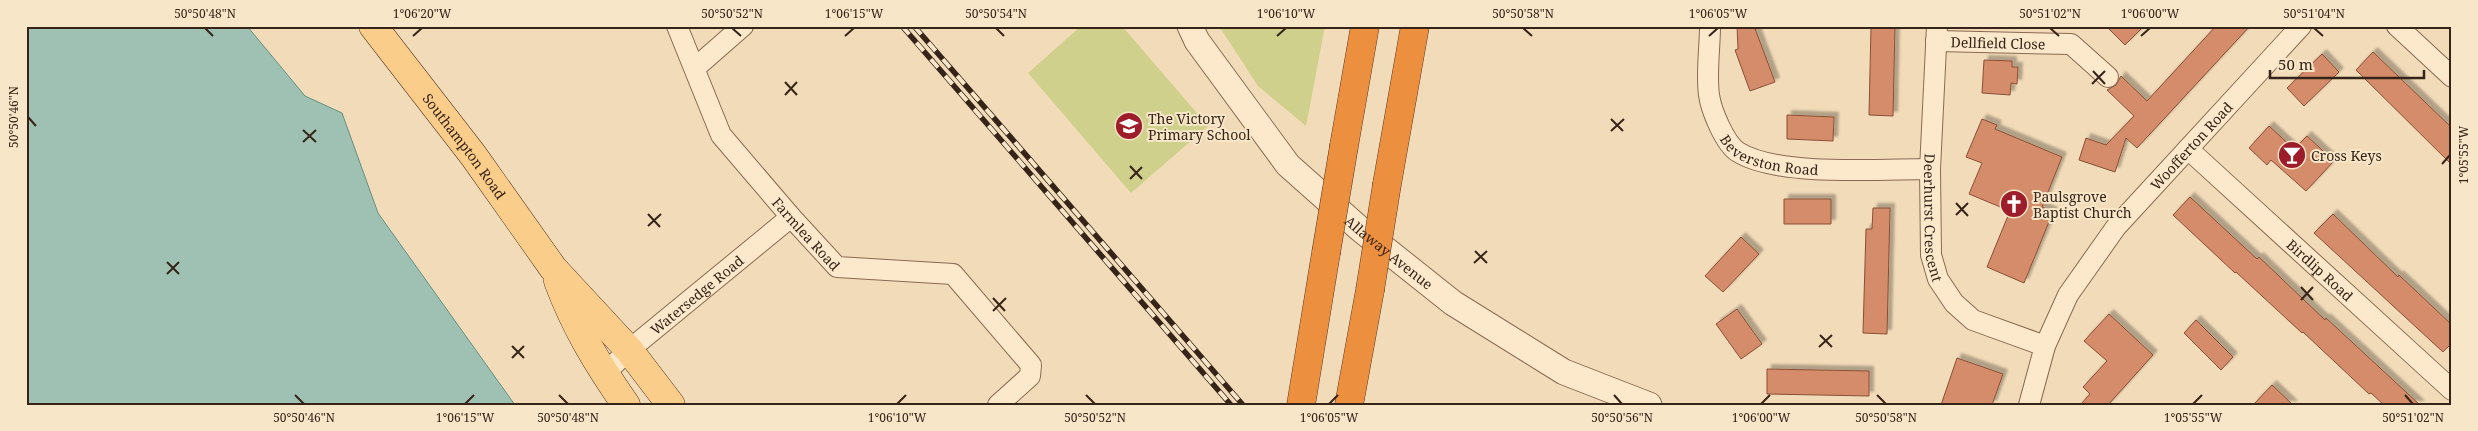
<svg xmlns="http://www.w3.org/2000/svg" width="2478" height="431" viewBox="0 0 2478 431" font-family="'Noto Serif',serif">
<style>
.green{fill:#ced08c}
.water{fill:#9ec1b3;stroke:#658f80}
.building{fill:#d48c6a;stroke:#8a4f36;filter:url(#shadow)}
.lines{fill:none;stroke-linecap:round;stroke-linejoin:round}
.minor-casing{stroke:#896a52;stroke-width:22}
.tertiary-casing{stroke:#896a52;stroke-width:27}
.primary-casing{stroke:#553827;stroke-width:29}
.motorway-casing{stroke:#553827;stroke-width:29}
.minor{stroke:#fce9cc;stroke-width:20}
.tertiary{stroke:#fce9cc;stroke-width:25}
.primary{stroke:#facd8a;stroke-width:28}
.motorway{stroke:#ec8f3e;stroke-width:28}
.rail-casing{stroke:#362419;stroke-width:5.5}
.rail{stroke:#f8e6c8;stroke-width:4;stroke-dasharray:11;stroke-linecap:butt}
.motorway-bridge-casing{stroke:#553827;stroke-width:29;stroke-linecap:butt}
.motorway-bridge{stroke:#ec8f3e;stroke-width:28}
.ticks{fill:none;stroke:#362419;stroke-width:2}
.labels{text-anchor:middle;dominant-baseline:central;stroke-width:4;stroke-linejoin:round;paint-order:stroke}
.street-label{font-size:14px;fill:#362419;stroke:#f8e6c8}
.poi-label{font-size:14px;fill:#362419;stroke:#f8e6c8;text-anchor:start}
.neatline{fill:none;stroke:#362419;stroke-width:2}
.ticks-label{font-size:12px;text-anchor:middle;fill:#362419}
</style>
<defs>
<filter id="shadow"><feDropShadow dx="4.5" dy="-4.5" stdDeviation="1" flood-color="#0004"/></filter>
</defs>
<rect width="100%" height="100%" fill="#f2dbb8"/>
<!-- green -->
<path class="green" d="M 1081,26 L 1122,26 L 1208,126 L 1131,193 L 1028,73 Z
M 1219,26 L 1325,26 L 1306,126 L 1258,86 Z"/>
<!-- water -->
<path class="water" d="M 26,26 L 247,26 L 305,96 L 342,113 L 378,213 L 515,405 L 26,405 Z"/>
<!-- building -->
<path class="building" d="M 1737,26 L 1754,26 L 1775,82 L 1750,91 L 1735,50 L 1738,49 Z
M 1871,26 L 1895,26 L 1893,116 L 1869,115 Z
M 2106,26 L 2144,26 L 2125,45 Z
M 2216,26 L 2250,26 L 2137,148 L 2126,138 L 2115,172 L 2079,160 L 2086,138 L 2106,145 L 2134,116 L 2107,90 L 2116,85 L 2121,76 L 2147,101 Z
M 2373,52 L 2452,128 L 2452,165 L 2356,70 Z
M 2322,54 L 2339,72 L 2304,106 L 2287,88 Z
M 1984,60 L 2012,61 L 2012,67 L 2018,67 L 2017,84 L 2011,83 L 2010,95 L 1982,93 Z
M 1787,115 L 1834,117 L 1833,141 L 1787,139 Z
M 1982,119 L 1997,125 L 1995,129 L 2062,157 L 2042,207 L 2053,212 L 2024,283 L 1987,267 L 2010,211 L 1969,194 L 1982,163 L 1966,157 Z
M 2269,126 L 2294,149 L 2307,136 L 2334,161 L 2306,191 L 2271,160 L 2267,165 L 2249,148 Z
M 2190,197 L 2257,259 L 2259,257 L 2325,320 L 2326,318 L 2420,405 L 2384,405 L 2371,393 L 2369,394 L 2303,332 L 2302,333 L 2236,272 L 2235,273 L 2173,215 Z
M 1784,199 L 1831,199 L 1831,224 L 1784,224 Z
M 1873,208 L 1890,208 L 1887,334 L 1863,333 L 1866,229 L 1872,229 Z
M 2333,214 L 2398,277 L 2399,275 L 2452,325 L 2452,343 L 2443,352 L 2314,233 Z
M 1741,237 L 1759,254 L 1723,292 L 1705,276 Z
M 1737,309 L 1762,344 L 1741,359 L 1716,324 Z
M 2109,314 L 2153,355 L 2108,405 L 2080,405 L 2090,394 L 2083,387 L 2107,361 L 2084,341 Z
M 2196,320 L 2233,357 L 2221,370 L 2184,333 Z
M 1957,358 L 2003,374 L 1992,405 L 1941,405 Z
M 1767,369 L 1869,371 L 1869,396 L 1767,394 Z
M 2272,385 L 2293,405 L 2253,405 Z"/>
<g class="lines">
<defs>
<g id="minor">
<path id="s1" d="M 677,26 L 721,135 L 791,217 L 837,267 L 953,274 L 1031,365 L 1030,376 L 998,405"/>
<path id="s2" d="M 1710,26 C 1710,48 1706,73 1709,95 C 1711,110 1725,144 1738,152 C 1778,177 1881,169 1930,169"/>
<path id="s3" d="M 1937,26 L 1930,169 L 1931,255 L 1938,279 L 1954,303 L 1973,320 L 2045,346"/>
<path d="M 2397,26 L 2452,77"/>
<path id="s4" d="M 1936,41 L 2071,44 L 2108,77"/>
<path d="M 695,68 L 743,26"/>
<path id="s5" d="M 2188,149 L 2452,390"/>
<path id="s6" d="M 604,374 L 629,350 L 791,217"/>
<path id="s7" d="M 2029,405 L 2045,346 L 2068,295 L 2116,227 L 2301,26"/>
</g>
<g id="tertiary">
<path id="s8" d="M 1190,26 L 1197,41 L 1288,165 L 1360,229 L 1453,303 L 1564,372 L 1649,405"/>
</g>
<g id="primary">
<path id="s9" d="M 373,26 L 473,155 L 553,268 L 629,350 L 671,405"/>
<path d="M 558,281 C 576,329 597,363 626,405"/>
</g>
<path id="motorway" d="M 1344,146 L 1365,26
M 1387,184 L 1415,26
M 1301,405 L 1326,253
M 1349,405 L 1370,290"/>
</defs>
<!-- minor casing -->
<use href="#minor" class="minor-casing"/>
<!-- tertiary casing -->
<use href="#tertiary" class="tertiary-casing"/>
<!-- primary casing -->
<use href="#primary" class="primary-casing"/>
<!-- motorway casing -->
<use href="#motorway" class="motorway-casing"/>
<!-- minor -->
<use href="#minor" class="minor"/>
<!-- tertiary -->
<use href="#tertiary" class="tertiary"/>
<!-- primary -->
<use href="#primary" class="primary"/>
<!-- motorway -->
<use href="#motorway" class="motorway"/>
<defs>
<path id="rail" d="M 902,26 L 1231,405
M 914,26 L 1243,405"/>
</defs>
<!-- rail casing -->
<use href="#rail" class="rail-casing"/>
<!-- rail -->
<use href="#rail" class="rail"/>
<defs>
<path id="motorway-bridge" d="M 1326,253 L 1344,146
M 1370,290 L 1387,184"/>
</defs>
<!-- motorway-bridge casing -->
<use href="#motorway-bridge" class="motorway-bridge-casing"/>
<!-- motorway-bridge -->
<use href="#motorway-bridge" class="motorway-bridge"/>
</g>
<!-- ticks -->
<path class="ticks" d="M 205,28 L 213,36M 732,28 L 741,36M 996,28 L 1004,36M 1523,28 L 1532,36M 2050,28 L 2059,36M 2314,28 L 2323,36M 413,36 L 422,28M 845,36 L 854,28M 1277,36 L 1286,28M 1709,36 L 1718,28M 2141,36 L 2150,28M 2093,71 L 2105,84M 785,82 L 797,95M 2092,84 L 2105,71M 785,95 L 797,82M 28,117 L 36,126M 1611,119 L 1623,131M 303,130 L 316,142M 1611,131 L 1624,119M 303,142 L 316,130M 2442,164 L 2450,155M 1130,166 L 1142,179M 1130,179 L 1142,167M 1956,203 L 1968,216M 648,214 L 660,227M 1956,215 L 1968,203M 648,226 L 661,214M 1475,251 L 1487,263M 167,262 L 179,274M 1474,263 L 1487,251M 167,274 L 179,262M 2301,287 L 2313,300M 993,298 L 1005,311M 2301,300 L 2313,287M 993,311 L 1006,298M 1820,335 L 1832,347M 512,346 L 524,358M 1819,347 L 1832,335M 512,358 L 524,346M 295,395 L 304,404M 559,395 L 568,404M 1086,395 L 1095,404M 1614,395 L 1622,404M 1877,395 L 1886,404M 2405,395 L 2413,404M 465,404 L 474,395M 897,404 L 906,395M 1329,404 L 1338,395M 1761,404 L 1770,395M 2193,404 L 2202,395"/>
<!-- icons -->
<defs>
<symbol id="school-disc" viewBox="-11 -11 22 22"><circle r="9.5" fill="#9d1d2a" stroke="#f8e6c8"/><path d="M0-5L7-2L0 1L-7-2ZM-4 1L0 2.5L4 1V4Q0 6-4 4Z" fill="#fff"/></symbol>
<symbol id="bar-disc" viewBox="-11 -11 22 22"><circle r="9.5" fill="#9d1d2a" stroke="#f8e6c8"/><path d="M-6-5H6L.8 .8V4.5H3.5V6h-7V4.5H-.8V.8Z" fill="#fff"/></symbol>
<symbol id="church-disc" viewBox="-11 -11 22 22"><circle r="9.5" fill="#9d1d2a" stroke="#f8e6c8"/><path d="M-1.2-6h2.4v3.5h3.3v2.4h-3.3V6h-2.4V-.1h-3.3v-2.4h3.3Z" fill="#fff"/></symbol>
</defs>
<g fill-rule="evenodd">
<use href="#school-disc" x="1113" y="110" width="32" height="32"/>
<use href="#bar-disc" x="2276" y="139" width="32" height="32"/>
<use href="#church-disc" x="1998" y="188" width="32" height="32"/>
</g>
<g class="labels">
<!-- street labels -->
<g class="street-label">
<text stroke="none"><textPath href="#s4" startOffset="62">Dellfield Close</textPath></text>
<text stroke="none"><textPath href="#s7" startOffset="311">Woofferton Road</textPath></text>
<text stroke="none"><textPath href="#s9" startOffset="151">Southampton Road</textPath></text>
<text stroke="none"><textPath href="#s2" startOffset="165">Beverston Road</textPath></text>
<text stroke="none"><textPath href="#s3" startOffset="192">Deerhurst Crescent</textPath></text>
<text stroke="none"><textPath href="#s1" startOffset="248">Farmlea Road</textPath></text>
<text stroke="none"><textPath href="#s8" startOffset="304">Allaway Avenue</textPath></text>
<text stroke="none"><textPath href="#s5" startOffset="179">Birdlip Road</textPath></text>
<text stroke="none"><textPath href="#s6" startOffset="122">Watersedge Road</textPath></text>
</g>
<!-- poi labels -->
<g class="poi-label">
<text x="1148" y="118">The Victory<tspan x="1148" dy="16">Primary School</tspan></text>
<text x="2311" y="155">Cross Keys</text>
<text x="2033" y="196">Paulsgrove<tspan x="2033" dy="16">Baptist Church</tspan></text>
</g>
</g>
<!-- border -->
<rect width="2478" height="431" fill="none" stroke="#f8e6c8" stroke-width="55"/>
<!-- scale -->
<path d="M2270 70v8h154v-8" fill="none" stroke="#362419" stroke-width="2.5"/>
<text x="2278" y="70" font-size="15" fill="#362419" stroke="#f8e6c8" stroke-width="4" paint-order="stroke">50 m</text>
<rect x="28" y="28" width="2422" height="376" class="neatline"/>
<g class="ticks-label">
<text x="205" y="18">50°50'48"N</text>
<text x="422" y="18">1°06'20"W</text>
<text x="732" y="18">50°50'52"N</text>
<text x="854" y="18">1°06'15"W</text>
<text x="996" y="18">50°50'54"N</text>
<text x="1286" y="18">1°06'10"W</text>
<text x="1523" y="18">50°50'58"N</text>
<text x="1718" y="18">1°06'05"W</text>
<text x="2050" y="18">50°51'02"N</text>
<text x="2150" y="18">1°06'00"W</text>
<text x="2314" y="18">50°51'04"N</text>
<text transform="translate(14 117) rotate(-90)" y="4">50°50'46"N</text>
<text transform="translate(2464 155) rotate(-90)" y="4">1°05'55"W</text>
<text x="304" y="422">50°50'46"N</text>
<text x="465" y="422">1°06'15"W</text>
<text x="568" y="422">50°50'48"N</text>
<text x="897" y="422">1°06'10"W</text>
<text x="1095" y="422">50°50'52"N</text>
<text x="1329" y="422">1°06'05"W</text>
<text x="1622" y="422">50°50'56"N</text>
<text x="1761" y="422">1°06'00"W</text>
<text x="1886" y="422">50°50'58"N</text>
<text x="2193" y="422">1°05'55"W</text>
<text x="2413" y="422">50°51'02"N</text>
</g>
</svg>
